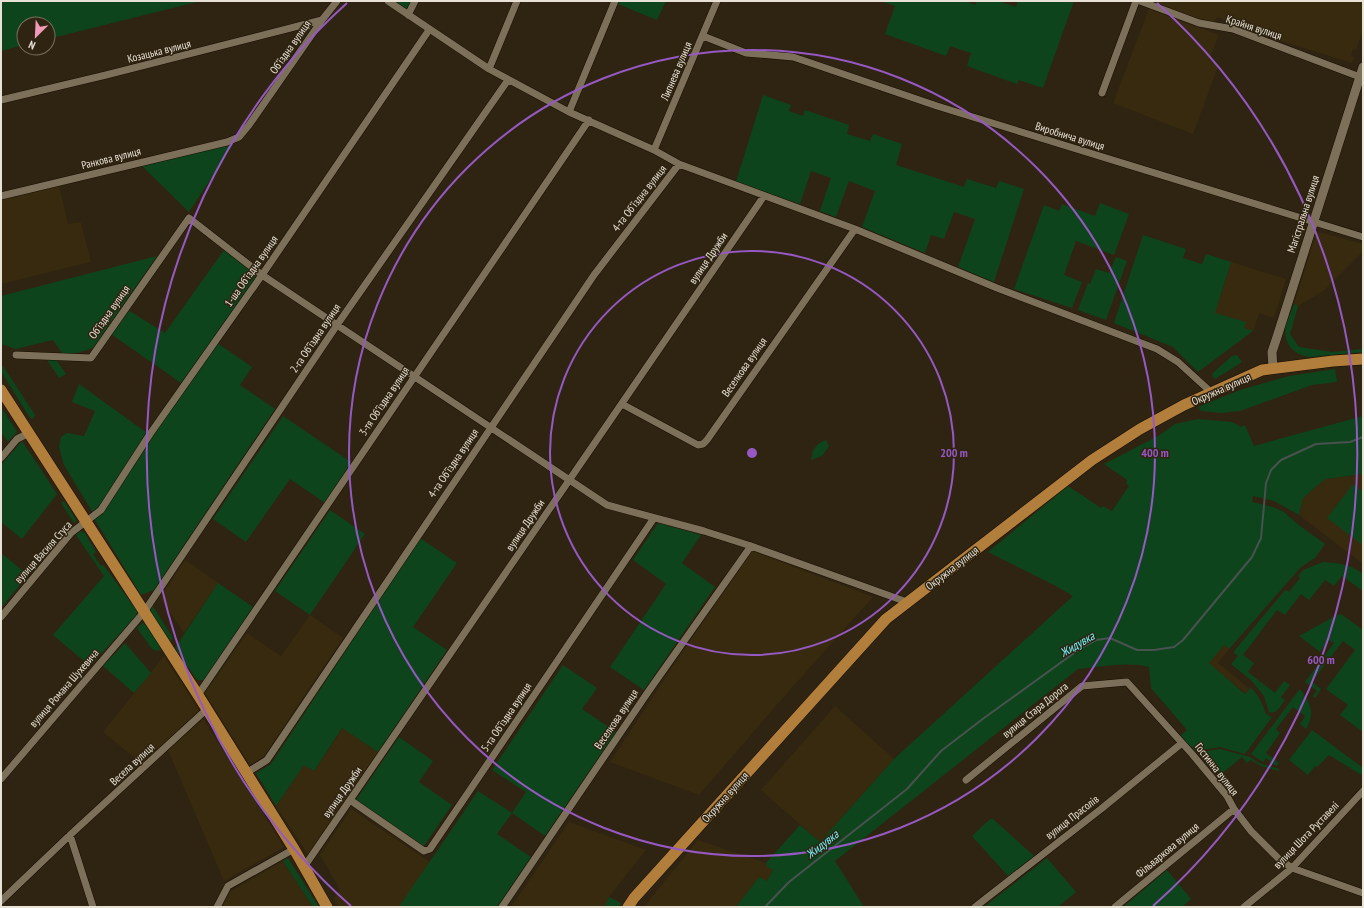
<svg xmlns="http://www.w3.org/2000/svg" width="1364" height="908" viewBox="0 0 1364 908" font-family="'PT Sans Narrow',sans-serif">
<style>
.built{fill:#382a0f}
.green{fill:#0e441c}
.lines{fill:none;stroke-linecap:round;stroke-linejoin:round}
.stream{stroke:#48524f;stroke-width:2}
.minor-casing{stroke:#170d00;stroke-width:8}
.tertiary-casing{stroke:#170d00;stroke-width:10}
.primary-casing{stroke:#170d00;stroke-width:12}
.minor{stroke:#7d705a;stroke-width:7}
.tertiary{stroke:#7d705a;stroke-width:9}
.primary{stroke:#b17e3c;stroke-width:11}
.ring{fill:none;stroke:#9659c4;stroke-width:2}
.labels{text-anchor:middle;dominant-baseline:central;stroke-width:3;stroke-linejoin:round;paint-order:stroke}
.street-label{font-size:11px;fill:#e8e1d5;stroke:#2f2411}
.water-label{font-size:12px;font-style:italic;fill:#71f4fb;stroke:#2f2411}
.centre{fill:#9659c4;stroke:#2f2411;stroke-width:2}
.ring-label{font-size:12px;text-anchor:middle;font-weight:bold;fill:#9659c4;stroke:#2f2411;stroke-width:3;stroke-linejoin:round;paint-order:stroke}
</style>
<rect width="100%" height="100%" fill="#2f2411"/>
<!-- built -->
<path class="built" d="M 1148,1 L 1363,1 L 1363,30 L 1356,50 L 1353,49 L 1351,56 L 1354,57 L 1352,63 L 1263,35 L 1217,17 L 1214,23 L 1200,20 Z
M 1149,9 L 1219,35 L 1209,60 L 1219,64 L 1193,134 L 1113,103 Z
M 59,185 L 68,224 L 81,222 L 91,262 L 1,284 L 1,200 Z
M 1319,232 L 1363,244 L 1363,251 L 1322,292 L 1298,306 L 1294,304 L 1316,234 Z
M 1231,262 L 1286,279 L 1274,318 L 1259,313 L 1253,331 L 1198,372 L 1192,289 L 1220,298 Z
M 1363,474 L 1363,564 L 1299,515 L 1303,498 L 1325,479 Z
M 752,551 L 873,597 L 788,692 L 699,795 L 610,762 L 681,654 Z
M 185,560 L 218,583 L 184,633 L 160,598 Z
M 310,615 L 343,638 L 264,756 L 250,765 L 205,693 L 247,633 L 281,656 Z
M 1224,645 L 1229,649 L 1218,663 L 1250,689 L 1246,694 L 1208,663 Z
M 164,656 L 199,711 L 142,764 L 103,732 Z
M 835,706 L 894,759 L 820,842 L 761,790 Z
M 203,719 L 284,847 L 224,881 L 168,750 Z
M 343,728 L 378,752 L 308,854 L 276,806 L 304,765 L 314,771 Z
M 351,809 L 430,862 L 401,905 L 404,907 L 339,907 L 334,899 L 340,890 L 320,855 Z
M 569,822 L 646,850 L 609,897 L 605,907 L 511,907 Z
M 698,840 L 766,863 L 767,867 L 773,870 L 767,881 L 759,877 L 736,907 L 644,907 Z
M 283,861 L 313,907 L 222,907 L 231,891 Z"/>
<!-- green -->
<path class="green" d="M 1,1 L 201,1 L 48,39 L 48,24 L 24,24 L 24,45 L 1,51 Z
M 395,1 L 412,1 L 408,10 Z
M 619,1 L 666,1 L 657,20 L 618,4 Z
M 880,1 L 965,1 L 975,5 L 977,1 L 998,1 L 1016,7 L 1018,1 L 1074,1 L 1043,88 L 1019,80 L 1017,84 L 967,66 L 971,53 L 950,46 L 946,56 L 885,34 L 895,6 Z
M 763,95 L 791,105 L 789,111 L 803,116 L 805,110 L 849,125 L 847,134 L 870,141 L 873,134 L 902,144 L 896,165 L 964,187 L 967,179 L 996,188 L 999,181 L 1024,189 L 994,282 L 958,267 L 975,219 L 954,212 L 944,239 L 931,235 L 925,253 L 862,227 L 875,191 L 849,181 L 836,217 L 820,211 L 831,178 L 811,171 L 800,204 L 736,182 Z
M 234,143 L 189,212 L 141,165 L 227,146 Z
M 1100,203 L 1129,214 L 1114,255 L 1076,241 L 1064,275 L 1082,282 L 1072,308 L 1014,289 L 1044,205 L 1059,211 L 1062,204 L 1095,216 Z
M 1143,235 L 1186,249 L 1183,258 L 1202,264 L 1206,254 L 1231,262 L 1215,313 L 1246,322 L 1244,328 L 1253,331 L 1198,372 L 1173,347 L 1114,323 Z
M 224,250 L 257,276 L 181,383 L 111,334 L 128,310 L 165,333 Z
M 157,256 L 93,348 L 77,353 L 62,353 L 53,340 L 16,349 L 1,344 L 1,296 Z
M 1116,257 L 1127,261 L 1106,320 L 1078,310 L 1088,283 L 1090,284 L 1096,269 L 1109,273 Z
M 1294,304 L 1298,306 L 1290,334 L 1299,347 L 1332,352 L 1363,349 L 1363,352 L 1311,357 C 1294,356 1282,343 1286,325 C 1288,318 1292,311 1294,304 Z
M 217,343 L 252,367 L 240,385 L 275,409 L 154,590 L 141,595 L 94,518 Z
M 1237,355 L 1242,362 L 1215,379 L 1212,376 L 1213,373 L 1232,356 Z
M 55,358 L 66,374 L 59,378 L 47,360 Z
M 3,366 L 35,415 L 33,419 L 30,418 L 1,371 L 1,367 Z
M 1335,369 L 1337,382 L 1312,385 L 1240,411 L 1221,413 L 1201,411 L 1198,407 L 1240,390 L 1289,376 Z
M 79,384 L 147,433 L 100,508 L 93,513 L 64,465 L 59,447 L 61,437 L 67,433 L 84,436 L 95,411 L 72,402 Z
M 1,407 L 17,432 L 8,442 L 1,432 Z
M 283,416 L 351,462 L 325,503 L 290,479 L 246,542 L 213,519 Z
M 1363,416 L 1363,474 L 1325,479 L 1303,498 L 1299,515 L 1274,501 L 1253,496 L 1252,502 L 1273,507 L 1284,512 L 1296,523 L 1325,544 L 1315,558 L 1301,567 L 1229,649 L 1224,645 L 1209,663 L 1245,694 L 1251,688 C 1259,695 1262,703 1266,714 L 1272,717 L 1245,754 L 1220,747 L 1195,751 L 1180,736 L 1187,730 L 1151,688 L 1149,667 C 1129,661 1099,667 1078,669 L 835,861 L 864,907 L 736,907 L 759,877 L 767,881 L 773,870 L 767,867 L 766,863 L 800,825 L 820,842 L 894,759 L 1073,596 L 1056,586 L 988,552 L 1068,486 L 1101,508 L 1103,506 L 1112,511 L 1129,486 L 1126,483 L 1127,480 L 1104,464 L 1160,435 L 1175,424 L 1198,419 L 1232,422 L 1241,427 L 1245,425 L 1254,446 Z
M 826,440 L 829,446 L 822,456 L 811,460 C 812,449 816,444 826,440 Z
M 22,441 L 57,494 L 22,539 L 1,522 L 1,465 Z
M 1353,484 L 1363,492 L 1363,545 L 1327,518 Z
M 64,501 L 77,521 L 74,523 L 61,503 Z
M 330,510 L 365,534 L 310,615 L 275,591 Z
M 658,523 L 701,535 L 682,563 L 715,587 L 644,690 L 610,667 L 666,584 L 633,560 Z
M 80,531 L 85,533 L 96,552 L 93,554 L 101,566 L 103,565 L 108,571 L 137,611 L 136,616 L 90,666 L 53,635 L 104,576 L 76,535 Z
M 420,538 L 457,563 L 413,627 L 447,650 L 378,752 L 342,728 L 314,771 L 304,765 L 276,806 L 256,773 L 271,764 Z
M 1,553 L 28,575 L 1,608 Z
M 1323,562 C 1337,563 1351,564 1363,574 L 1363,591 L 1342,576 L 1334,586 L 1325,580 L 1309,600 L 1301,594 L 1285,615 L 1277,610 L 1243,655 L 1254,663 L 1248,672 L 1275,693 L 1284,681 L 1290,685 L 1281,697 L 1285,700 C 1281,705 1277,715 1269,712 L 1264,696 L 1251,680 L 1231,664 L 1238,656 L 1234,653 L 1235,650 L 1285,590 L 1289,592 L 1300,578 L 1298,576 L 1303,570 Z
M 218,583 L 253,607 L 204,680 L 197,680 L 175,648 Z
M 152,605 L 173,638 L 170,642 L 149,610 Z
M 1341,614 L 1363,630 L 1363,732 L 1340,715 L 1348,705 L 1326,689 L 1355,650 L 1343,641 L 1312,682 L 1321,689 L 1315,698 L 1313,696 L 1317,691 L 1305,682 L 1334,643 L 1329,640 L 1320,652 L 1299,636 L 1337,615 Z
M 144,622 L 161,648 L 158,651 L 152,649 L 137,628 Z
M 125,643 L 151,673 L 134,693 L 103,666 Z
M 563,665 L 597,688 L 582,709 L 616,732 L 545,836 L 512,813 L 526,792 L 492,770 Z
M 1299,690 L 1301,690 C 1311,704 1315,713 1306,729 L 1300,724 L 1305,716 L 1293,707 L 1276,729 L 1280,733 L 1266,753 L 1279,763 L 1276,766 L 1266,758 L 1263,762 L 1251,754 Z
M 1312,730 L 1363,768 L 1363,776 L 1329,755 L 1317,767 L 1315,766 L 1308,775 L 1289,760 Z
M 399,737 L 433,761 L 419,782 L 452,805 L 424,846 L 356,800 Z
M 1220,749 L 1250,757 L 1259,763 L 1279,769 L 1279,771 L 1261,766 L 1251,760 L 1247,763 L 1242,757 L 1220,775 L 1200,752 Z
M 478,791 L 512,813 L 497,834 L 531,857 L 497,907 L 404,907 L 400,905 Z
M 990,819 L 993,819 L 1034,856 L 1008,876 L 972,836 Z
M 288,858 L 319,907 L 313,907 L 283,861 Z
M 1047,858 L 1076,892 L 1058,907 L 984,907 Z
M 1167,870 L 1191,899 L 1182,907 L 1123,907 Z
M 609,897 L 621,903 L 619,907 L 605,907 Z"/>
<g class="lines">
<!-- stream -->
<path class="stream" d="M 765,907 L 789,882 L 907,789 L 941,751 L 984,718 L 1081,648 L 1096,640 L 1110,638 L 1137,650 L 1154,650 L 1174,647 L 1183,640 L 1252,557 L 1261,538 L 1266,483 L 1271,470 L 1281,460 L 1316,444 L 1350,442 L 1363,437"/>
<defs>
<path id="minor" d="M 388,1 L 489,69 L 569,112 L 654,150 L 679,164 L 855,229 L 997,288 L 1157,349 L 1178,362 L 1212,393
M 1140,1 L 1199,23 L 1233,29 L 1360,77
M 408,15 L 415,1
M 703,36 L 746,53 L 793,57 L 802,60 L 937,106 L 1363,237
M 489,69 L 517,1
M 1102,93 L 1136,1
M 1,100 L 106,75 L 322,20
M 569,112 L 615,1
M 654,150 L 717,1
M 1,196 L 227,142 L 239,137 L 249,125 L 322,20 L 337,1
M 16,355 L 91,358 L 189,218 L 262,275 L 607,505 L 704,531 L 751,546 L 907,602
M 622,404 L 698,445 L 703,444 L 707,440 L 855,229
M 1,458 L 17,439 L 29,433
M 1,617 L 71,533 L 101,510 L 150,434 L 262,275 L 429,30
M 198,695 L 589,120
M 246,773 L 267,760 L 594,275 L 679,164
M 1,779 L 144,612 L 337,325 L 508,80
M 966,780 L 1082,686 L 1127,682 L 1192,754 L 1227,796 L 1234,809 L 1251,831 L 1279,859 L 1292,868 L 1363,893
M 350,800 L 424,851 L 430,849 L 654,518
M 70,835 L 93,907
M 304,867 L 764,196
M 1,901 L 70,835 L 207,709
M 217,907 L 228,886 L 294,849
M 502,907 L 648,692 L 751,546
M 975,907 L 1101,809 L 1182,743
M 1115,907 L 1234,809
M 1244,907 L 1292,868 L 1363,791"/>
<path id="tertiary" d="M 1273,369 L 1272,352 L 1277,337 L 1363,67"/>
<path id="primary" d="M 1,390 L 198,695 L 294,849 L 327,907
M 628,907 L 634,898 L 886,619 L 1092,460 L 1140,429 L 1184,405 L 1262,370 L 1333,361 L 1363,359"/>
</defs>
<!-- minor casing -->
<use href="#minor" class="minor-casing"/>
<!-- tertiary casing -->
<use href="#tertiary" class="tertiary-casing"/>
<!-- primary casing -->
<use href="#primary" class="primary-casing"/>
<!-- minor -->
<use href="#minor" class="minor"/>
<!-- tertiary -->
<use href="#tertiary" class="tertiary"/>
<!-- primary -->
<use href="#primary" class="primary"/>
</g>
<!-- distance rings -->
<g class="ring">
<circle cx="752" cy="453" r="202"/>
<circle cx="752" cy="453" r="403"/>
<path d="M351 906A605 605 0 0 1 347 3M1157 3A605 605 0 0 1 1153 906"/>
</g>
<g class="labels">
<!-- street labels -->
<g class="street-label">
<text transform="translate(1254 27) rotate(18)">Крайня вулиця</text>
<text transform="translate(290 47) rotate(-55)">Обʼїздна вулиця</text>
<text transform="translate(159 51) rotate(-14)">Козацька вулиця</text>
<text transform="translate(676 71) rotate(-67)">Липнева вулиця</text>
<text transform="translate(1070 136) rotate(17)">Виробнича вулиця</text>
<text transform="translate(111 158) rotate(-14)">Ранкова вулиця</text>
<text transform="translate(639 198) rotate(-52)">4-та Обʼїздна вулиця</text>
<text transform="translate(1303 214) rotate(-72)">Магістральна вулиця</text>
<text transform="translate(708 258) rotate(-56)">вулиця Дружби</text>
<text transform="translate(251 271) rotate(-55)">1-ша Обʼїздна вулиця</text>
<text transform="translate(109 312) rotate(-55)">Обʼїздна вулиця</text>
<text transform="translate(315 338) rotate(-56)">2-га Обʼїздна вулиця</text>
<text transform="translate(744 367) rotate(-55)">Веселкова вулиця</text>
<text transform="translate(1221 389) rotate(-24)">Окружна вулиця</text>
<text transform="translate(384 401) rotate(-56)">3-тя Обʼїздна вулиця</text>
<text transform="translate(453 463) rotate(-56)">4-та Обʼїздна вулиця</text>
<text transform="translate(525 525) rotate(-56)">вулиця Дружби</text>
<text transform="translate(43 552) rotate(-48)">вулиця Василя Стуса</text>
<text transform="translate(952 568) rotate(-38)">Окружна вулиця</text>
<text transform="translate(64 688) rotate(-49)">вулиця Романа Шухевича</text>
<text transform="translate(1035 710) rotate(-39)">вулиця Стара Дорога</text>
<text transform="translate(506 717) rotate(-56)">5-та Обʼїздна вулиця</text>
<text transform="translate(616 719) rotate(-56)">Веселкова вулиця</text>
<text transform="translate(132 764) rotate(-43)">Весела вулиця</text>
<text transform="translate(1217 769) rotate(52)">Гостинна вулиця</text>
<text transform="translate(342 792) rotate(-55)">вулиця Дружби</text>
<text transform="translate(725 797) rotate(-48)">Окружна вулиця</text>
<text transform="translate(1072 817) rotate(-38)">вулиця Прасолів</text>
<text transform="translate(1306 835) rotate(-46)">вулиця Шота Руставелі</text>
<text transform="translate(1167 850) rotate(-40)">Фільваркова вулиця</text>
</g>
<!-- water labels -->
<g class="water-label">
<text transform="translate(1077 644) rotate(-30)">Жидувка</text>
<text transform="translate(822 844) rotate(-38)">Жидувка</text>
</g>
</g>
<circle cx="752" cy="453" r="6" class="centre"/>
<g class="ring-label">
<text x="954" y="457">200 m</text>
<text x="1155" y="457">400 m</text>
<text x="1321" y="664">600 m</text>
</g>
<!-- border -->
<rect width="1364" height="908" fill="none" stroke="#e8e1d5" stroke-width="4"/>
<!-- north arrow -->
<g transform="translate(36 36) rotate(204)"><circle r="19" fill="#2f2411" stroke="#79705f"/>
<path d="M0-3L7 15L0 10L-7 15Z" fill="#f09ab7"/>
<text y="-6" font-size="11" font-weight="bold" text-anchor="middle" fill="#e8e1d5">N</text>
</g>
</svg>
